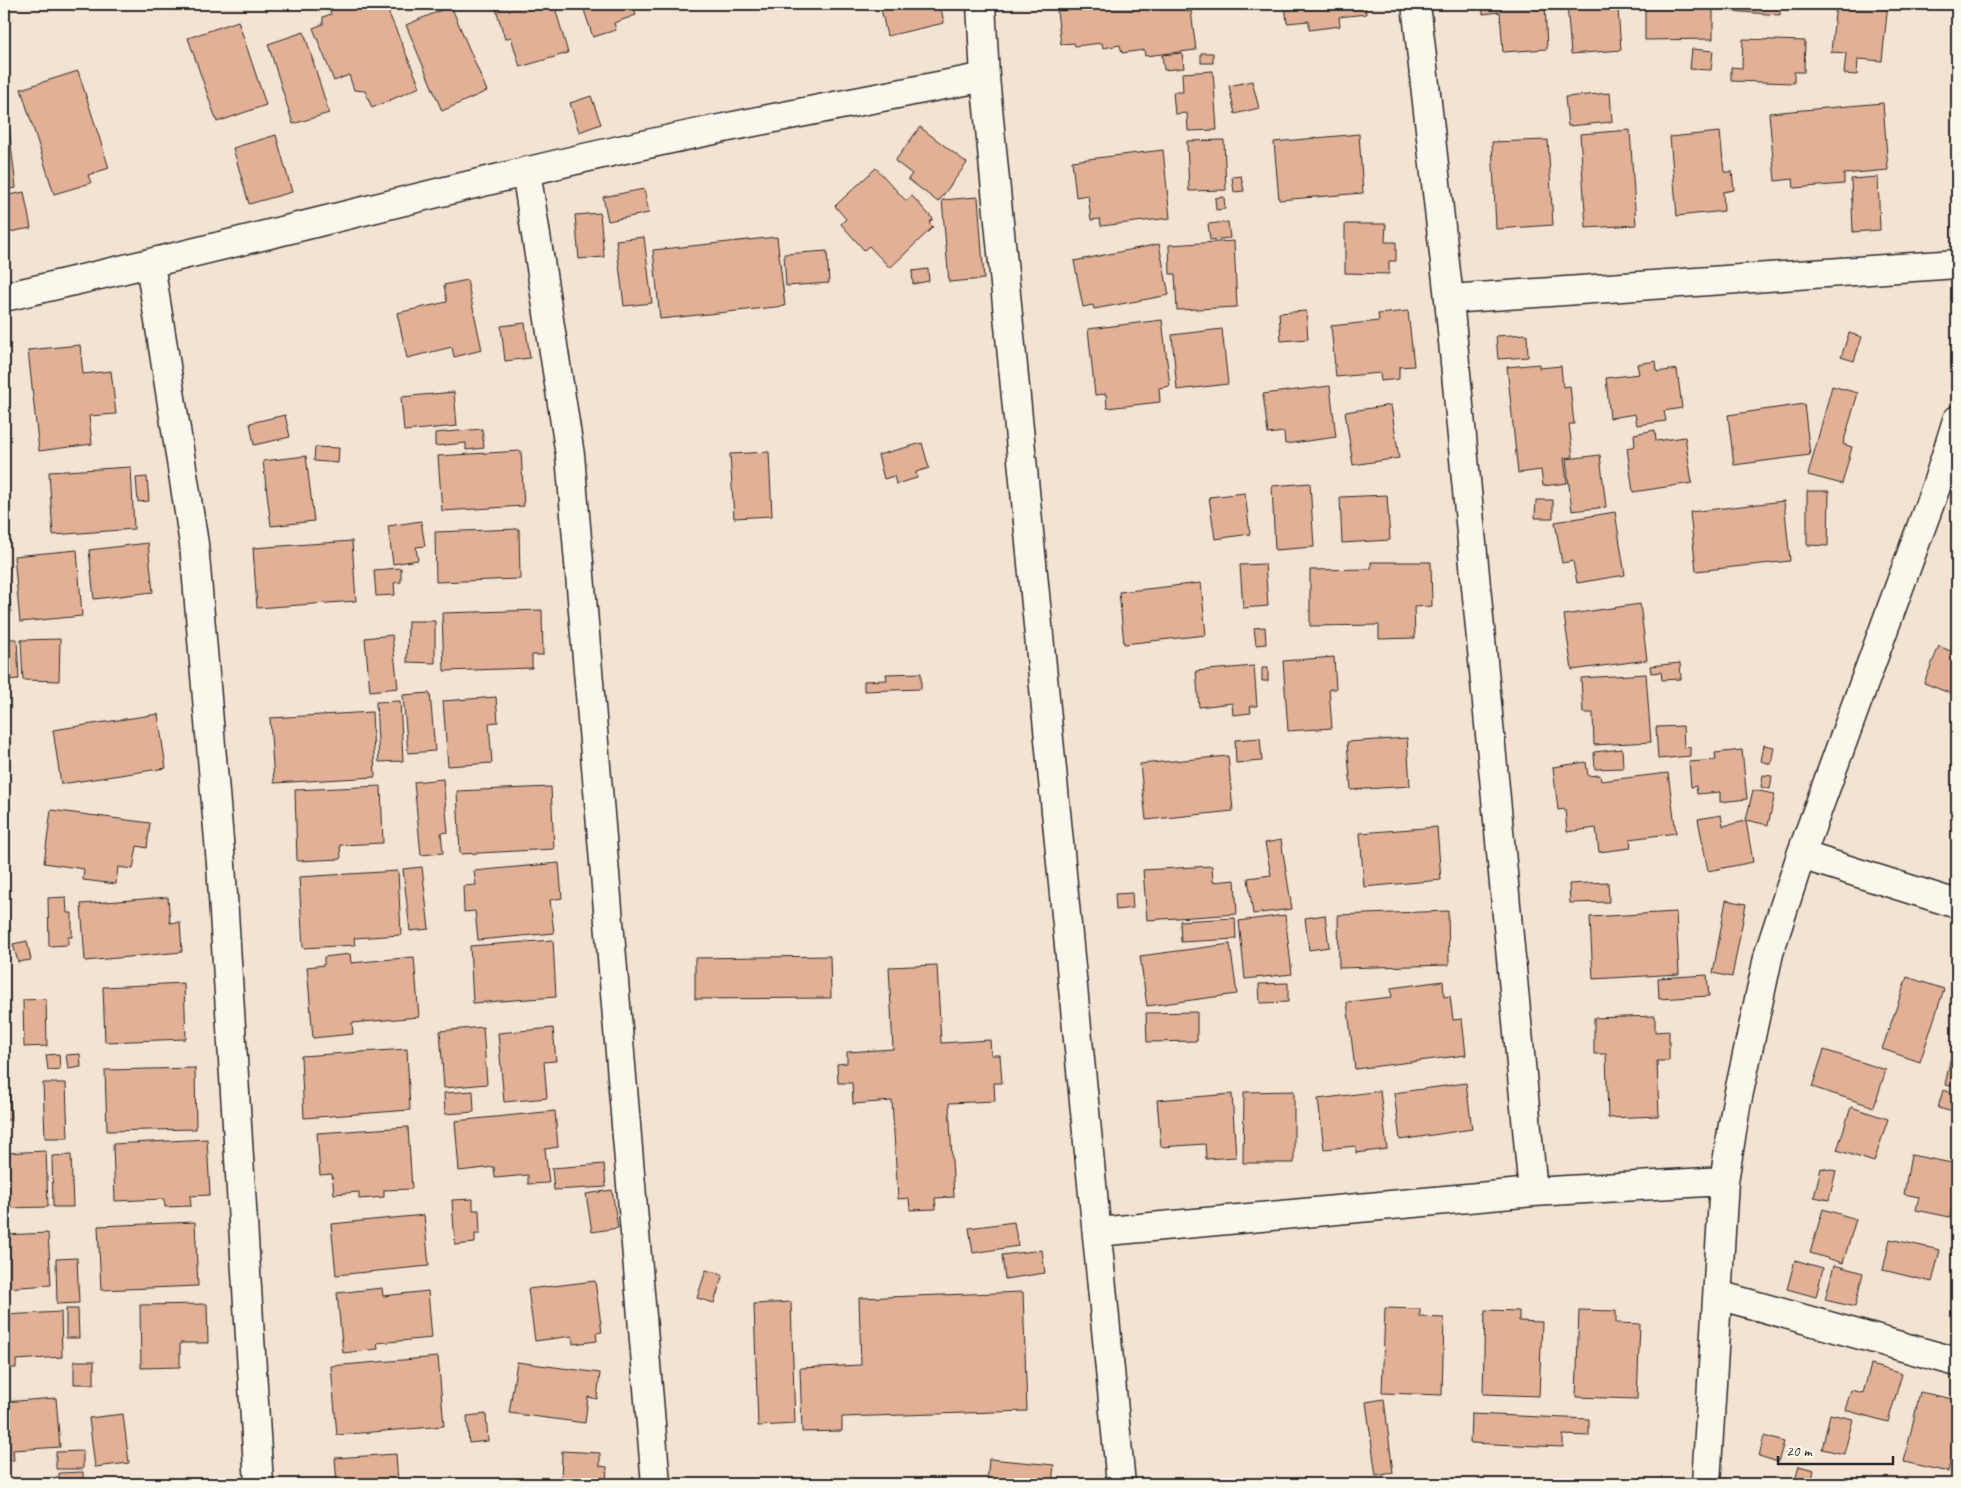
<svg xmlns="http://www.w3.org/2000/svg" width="1961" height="1488" viewBox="0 0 1961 1488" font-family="Caveat,sans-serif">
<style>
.building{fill:#e2b095;stroke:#2b2b2b}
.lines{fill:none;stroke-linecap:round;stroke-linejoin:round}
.minor-casing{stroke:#2b2b2b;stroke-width:31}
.minor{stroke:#fbf7ec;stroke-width:28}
</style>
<rect width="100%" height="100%" fill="#f4e2d2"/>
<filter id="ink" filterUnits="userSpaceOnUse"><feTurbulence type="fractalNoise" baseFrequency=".02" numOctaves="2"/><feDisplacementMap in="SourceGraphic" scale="10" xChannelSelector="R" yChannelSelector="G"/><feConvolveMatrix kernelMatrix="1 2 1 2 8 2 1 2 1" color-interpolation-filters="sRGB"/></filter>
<g filter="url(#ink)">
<!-- building -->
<path class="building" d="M 327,4 L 385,4 L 420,87 L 372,108 L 365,91 L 354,90 L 349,75 L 334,81 L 313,28 L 323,24 L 323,17 L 331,14 Z
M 500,4 L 554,4 L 568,53 L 520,67 L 511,37 L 505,39 L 496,9 L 501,8 Z
M 582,4 L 632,4 L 636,15 L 614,23 L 616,30 L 593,37 Z
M 880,4 L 940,4 L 944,23 L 887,36 Z
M 1069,4 L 1186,4 L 1187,12 L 1191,11 L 1196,50 L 1145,56 L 1144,50 L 1122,53 L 1120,45 L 1103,48 L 1102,43 L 1075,46 L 1074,43 L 1061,44 L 1057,11 L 1069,10 Z
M 1285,4 L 1365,4 L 1366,14 L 1339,17 L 1340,26 L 1309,30 L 1309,21 L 1287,23 Z
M 1482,4 L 1545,4 L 1547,49 L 1503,52 L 1500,12 L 1483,14 Z
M 1567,4 L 1624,4 L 1625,8 L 1618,9 L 1621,50 L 1571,54 Z
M 1645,4 L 1713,4 L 1713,39 L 1645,40 Z
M 1731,4 L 1780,4 L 1780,15 L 1730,11 Z
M 1836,4 L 1888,4 L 1882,61 L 1858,59 L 1857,75 L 1844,74 L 1846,53 L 1831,52 Z
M 451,6 L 487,91 L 442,111 L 406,25 Z
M 238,21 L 266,105 L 217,122 L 188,38 Z
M 304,32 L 329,113 L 293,124 L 268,44 Z
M 1743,39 L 1805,41 L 1804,72 L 1794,72 L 1794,83 L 1731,81 L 1731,67 L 1742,68 Z
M 1692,49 L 1713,51 L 1711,70 L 1690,69 Z
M 1182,53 L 1184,68 L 1164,70 L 1162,55 Z
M 1201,53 L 1213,53 L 1213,63 L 1201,63 Z
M 78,71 L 109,168 L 88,175 L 91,183 L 54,194 L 21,89 Z
M 1213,71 L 1217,130 L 1188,131 L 1187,113 L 1175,114 L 1173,92 L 1183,92 L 1182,73 Z
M 1252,81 L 1259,108 L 1235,114 L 1229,86 Z
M 4,84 L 16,188 L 4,190 Z
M 1610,93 L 1612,122 L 1568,126 L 1565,97 Z
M 591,96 L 601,124 L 579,132 L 570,103 Z
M 1883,103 L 1888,170 L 1844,174 L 1844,184 L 1794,188 L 1793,179 L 1775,181 L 1769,113 Z
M 920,127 L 967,163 L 938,202 L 908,179 L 912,174 L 895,161 Z
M 1630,130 L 1636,225 L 1586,228 L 1580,134 Z
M 1720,132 L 1724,172 L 1732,172 L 1734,190 L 1723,192 L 1724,211 L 1677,216 L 1670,137 Z
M 1359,134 L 1363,193 L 1279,200 L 1274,142 Z
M 276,135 L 292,192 L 249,204 L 233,148 Z
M 1224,140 L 1226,190 L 1189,191 L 1187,141 Z
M 1548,140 L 1553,225 L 1496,229 L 1492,142 Z
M 1163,150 L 1170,218 L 1101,226 L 1100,219 L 1091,220 L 1088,195 L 1076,197 L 1072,161 Z
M 876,168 L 906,201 L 912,196 L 933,219 L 929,223 L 933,227 L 890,268 L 869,246 L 864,250 L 841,224 L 846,219 L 835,206 Z
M 1241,176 L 1244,191 L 1234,192 L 1232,177 Z
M 1878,177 L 1880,230 L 1853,232 L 1851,179 Z
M 644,189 L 649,213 L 608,221 L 603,197 Z
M 24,192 L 31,228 L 4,233 L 4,196 Z
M 978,197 L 984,279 L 949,282 L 942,200 Z
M 1224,197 L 1225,209 L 1216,210 L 1215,198 Z
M 600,213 L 604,257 L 579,259 L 575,215 Z
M 1228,222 L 1230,238 L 1210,240 L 1208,224 Z
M 1345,224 L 1386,224 L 1385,242 L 1396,242 L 1396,261 L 1389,261 L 1389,274 L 1345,273 Z
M 644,237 L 652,303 L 624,306 L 616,240 Z
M 777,237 L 785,306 L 660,319 L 653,250 Z
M 1234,241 L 1237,307 L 1177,310 L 1175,274 L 1170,274 L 1169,245 Z
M 1159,244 L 1169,295 L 1094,309 L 1093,305 L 1083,307 L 1074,261 Z
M 827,251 L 829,283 L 786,286 L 784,254 Z
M 928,269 L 929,281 L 913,284 L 912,271 Z
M 467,280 L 482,350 L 454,357 L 452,347 L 407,358 L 397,313 L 447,302 L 444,285 Z
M 1306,311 L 1308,339 L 1281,341 L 1279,313 Z
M 1408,311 L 1414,366 L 1399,367 L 1399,379 L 1381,381 L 1380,373 L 1336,377 L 1331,326 L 1379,321 L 1378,314 Z
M 1162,320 L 1170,386 L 1159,388 L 1160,402 L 1107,408 L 1106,394 L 1095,395 L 1088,329 Z
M 525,323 L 530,358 L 505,361 L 501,326 Z
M 1222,329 L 1228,384 L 1177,390 L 1172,335 Z
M 1849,333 L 1862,337 L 1854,361 L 1841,357 Z
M 1527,334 L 1528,357 L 1498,359 L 1496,336 Z
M 80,345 L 83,374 L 111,371 L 116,414 L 89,416 L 92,444 L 39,451 L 28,350 Z
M 1656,361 L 1657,372 L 1677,369 L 1682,408 L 1664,411 L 1666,421 L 1637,425 L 1635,414 L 1610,418 L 1606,378 L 1639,374 L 1637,364 Z
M 1539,364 L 1539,368 L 1561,366 L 1563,387 L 1570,386 L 1574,424 L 1569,424 L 1573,457 L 1564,458 L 1567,483 L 1543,486 L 1541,470 L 1518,473 L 1507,367 Z
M 1330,386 L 1336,437 L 1285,444 L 1284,432 L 1268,434 L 1263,394 Z
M 1832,386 L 1858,393 L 1843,444 L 1852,447 L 1842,484 L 1808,475 Z
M 454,392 L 457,426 L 404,431 L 401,397 Z
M 1804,404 L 1810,455 L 1734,465 L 1728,415 Z
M 1391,405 L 1399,458 L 1353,465 L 1345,412 Z
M 285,415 L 290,437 L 254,445 L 250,423 Z
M 482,429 L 484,448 L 466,450 L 466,443 L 435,446 L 435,433 Z
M 1655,430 L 1656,441 L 1685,437 L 1692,483 L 1633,492 L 1627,448 L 1635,446 L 1634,434 Z
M 922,443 L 929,468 L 916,472 L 917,478 L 896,484 L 894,476 L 884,479 L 878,455 Z
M 315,447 L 339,448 L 338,463 L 314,461 Z
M 521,451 L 524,506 L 442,511 L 438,456 Z
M 769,452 L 772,516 L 734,518 L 730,454 Z
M 1600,455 L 1606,507 L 1572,511 L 1566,459 Z
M 306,456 L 314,521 L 271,526 L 263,461 Z
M 131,467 L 134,529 L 53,535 L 49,472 Z
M 147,477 L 149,501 L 138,502 L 136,478 Z
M 1310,483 L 1314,547 L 1275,550 L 1272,486 Z
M 1807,491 L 1829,491 L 1828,546 L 1807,545 Z
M 1245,493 L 1250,534 L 1215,539 L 1209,497 Z
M 1387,495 L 1390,540 L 1342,543 L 1340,497 Z
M 1536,500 L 1553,500 L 1553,518 L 1535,518 Z
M 1784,501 L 1790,561 L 1696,571 L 1690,512 Z
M 1615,512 L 1625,575 L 1577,583 L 1573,561 L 1562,563 L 1555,522 Z
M 421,521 L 425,546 L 416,547 L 418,560 L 393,564 L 388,526 Z
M 519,529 L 520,579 L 436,582 L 435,532 Z
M 352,541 L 356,601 L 257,608 L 253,548 Z
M 148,543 L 153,592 L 94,599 L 89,550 Z
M 77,550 L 82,616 L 20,622 L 14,556 Z
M 1371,562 L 1431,562 L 1432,606 L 1414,607 L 1415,638 L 1379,639 L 1379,625 L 1310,626 L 1310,570 L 1371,569 Z
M 1265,564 L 1268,606 L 1243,608 L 1240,565 Z
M 4,567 L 6,567 L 11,612 L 4,612 Z
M 401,568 L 401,582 L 394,583 L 395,595 L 376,596 L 374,570 Z
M 1201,583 L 1206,635 L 1124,644 L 1119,592 Z
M 1640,604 L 1647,660 L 1572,670 L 1564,615 Z
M 542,610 L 543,655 L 532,655 L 532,668 L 444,671 L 442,613 Z
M 408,621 L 435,621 L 435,663 L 407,662 Z
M 1265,627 L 1266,644 L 1256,645 L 1254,628 Z
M 392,635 L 398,688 L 370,691 L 365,638 Z
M 4,639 L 17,639 L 19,679 L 4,680 Z
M 60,639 L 59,681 L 23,680 L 21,640 Z
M 1939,646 L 1957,654 L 1957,696 L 1924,683 Z
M 1334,657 L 1336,689 L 1329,689 L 1332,728 L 1288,731 L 1283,661 Z
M 1680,663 L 1681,679 L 1662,680 L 1661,672 L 1651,673 L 1650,666 Z
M 1254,666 L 1257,706 L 1250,706 L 1251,713 L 1233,715 L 1232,703 L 1199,707 L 1196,671 Z
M 1262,668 L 1268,668 L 1268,681 L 1262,681 Z
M 921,673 L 921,689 L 864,691 L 864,681 L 887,680 L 886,674 Z
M 1646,674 L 1651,742 L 1594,745 L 1593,713 L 1583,713 L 1581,678 Z
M 430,693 L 435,751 L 408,753 L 403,695 Z
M 496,697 L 498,722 L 489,723 L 492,763 L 448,766 L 443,701 Z
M 400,701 L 403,761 L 379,762 L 376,702 Z
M 372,712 L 375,777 L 274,783 L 270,718 Z
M 158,714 L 166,768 L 61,784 L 53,730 Z
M 1683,726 L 1684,748 L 1690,747 L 1690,756 L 1658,759 L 1656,727 Z
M 1260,738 L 1262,761 L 1236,763 L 1235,740 Z
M 1407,738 L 1410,786 L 1351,790 L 1347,742 Z
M 1764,745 L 1774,747 L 1771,764 L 1761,761 Z
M 1622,749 L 1623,768 L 1595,769 L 1594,752 Z
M 1742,750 L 1747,799 L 1720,802 L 1720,792 L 1697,794 L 1696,786 L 1691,787 L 1689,762 L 1716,760 L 1715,753 Z
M 1228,756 L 1233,811 L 1146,820 L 1140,764 Z
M 1586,762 L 1588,776 L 1600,775 L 1601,781 L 1668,773 L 1676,833 L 1630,839 L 1631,848 L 1599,852 L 1596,828 L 1567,832 L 1565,809 L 1558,810 L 1553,767 Z
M 1763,775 L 1772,776 L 1770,789 L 1761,787 Z
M 443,779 L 448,832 L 441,833 L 443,853 L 421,855 L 414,782 Z
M 381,786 L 383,843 L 340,845 L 341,859 L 297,861 L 295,790 Z
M 551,787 L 554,849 L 460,854 L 457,791 Z
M 1753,790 L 1775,794 L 1768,825 L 1746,820 Z
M 51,810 L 150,823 L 147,848 L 137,846 L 133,869 L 118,867 L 116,884 L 83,880 L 84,869 L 44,863 Z
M 1721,815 L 1723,826 L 1746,821 L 1753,862 L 1708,871 L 1698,819 Z
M 1437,827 L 1441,880 L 1364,887 L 1360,833 Z
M 1281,840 L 1292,909 L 1253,914 L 1248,878 L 1271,875 L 1265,843 Z
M 559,863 L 562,898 L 550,900 L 554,933 L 478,940 L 475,911 L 464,912 L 463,886 L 476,885 L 474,871 Z
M 1212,866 L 1213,882 L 1235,880 L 1237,914 L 1147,920 L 1143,870 Z
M 422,867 L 429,929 L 410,931 L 403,869 Z
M 398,871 L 401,935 L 354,938 L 355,945 L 303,948 L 299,877 Z
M 1608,882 L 1609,902 L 1570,903 L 1569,884 Z
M 1132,893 L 1133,908 L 1116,910 L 1115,894 Z
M 66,897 L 67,913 L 72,913 L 72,937 L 68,937 L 68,945 L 49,946 L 48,898 Z
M 168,897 L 170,923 L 180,922 L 182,952 L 85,961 L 81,904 Z
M 1726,900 L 1746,904 L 1732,977 L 1713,973 Z
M 1448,911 L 1449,965 L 1339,968 L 1338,915 Z
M 1676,912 L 1679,974 L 1593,979 L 1590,917 Z
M 1285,915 L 1292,974 L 1245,979 L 1239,921 Z
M 1325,915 L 1329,947 L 1309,950 L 1305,918 Z
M 1235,918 L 1236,939 L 1181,942 L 1180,921 Z
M 4,927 L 7,958 L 4,958 Z
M 553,940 L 556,997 L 473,1003 L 470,946 Z
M 27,941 L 31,960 L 18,962 L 13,944 Z
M 1230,944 L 1237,994 L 1147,1006 L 1140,956 Z
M 350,954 L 351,963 L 414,957 L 419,1017 L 352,1023 L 353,1034 L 313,1038 L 307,967 L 324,965 L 324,957 Z
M 830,956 L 831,998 L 695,999 L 695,958 Z
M 937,965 L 941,1043 L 990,1040 L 991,1055 L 1000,1055 L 1002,1083 L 994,1083 L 995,1101 L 949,1103 L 954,1197 L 935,1198 L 936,1209 L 910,1210 L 909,1198 L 898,1199 L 892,1101 L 853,1104 L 852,1083 L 838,1083 L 837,1064 L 847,1063 L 847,1052 L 893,1049 L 889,967 Z
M 1707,975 L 1709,996 L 1659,999 L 1658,978 Z
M 1907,977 L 1944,989 L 1920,1062 L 1882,1049 Z
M 1443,981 L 1444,997 L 1450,996 L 1453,1020 L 1462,1019 L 1466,1055 L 1355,1069 L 1347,1002 L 1392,997 L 1391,988 Z
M 184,983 L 186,1039 L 105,1042 L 103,987 Z
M 1288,983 L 1288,1002 L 1260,1003 L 1259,984 Z
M 46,999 L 47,1046 L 24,1047 L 23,1000 Z
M 1197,1012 L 1197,1041 L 1147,1042 L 1146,1013 Z
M 1655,1016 L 1655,1032 L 1669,1031 L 1669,1061 L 1657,1061 L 1659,1116 L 1608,1118 L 1606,1054 L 1594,1054 L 1594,1018 Z
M 483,1027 L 487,1084 L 444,1088 L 440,1031 Z
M 1957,1027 L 1957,1087 L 1945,1085 Z
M 553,1028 L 556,1061 L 544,1062 L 547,1098 L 504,1102 L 498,1033 Z
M 407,1049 L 410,1110 L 304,1118 L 301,1056 Z
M 1824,1050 L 1886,1070 L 1874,1107 L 1812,1087 Z
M 59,1054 L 60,1069 L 48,1070 L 46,1055 Z
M 80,1054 L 81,1067 L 68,1069 L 66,1055 Z
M 195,1068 L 196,1129 L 107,1131 L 105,1070 Z
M 4,1070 L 8,1070 L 11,1120 L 4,1120 Z
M 43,1083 L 66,1083 L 68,1138 L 45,1138 Z
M 1466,1083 L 1472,1129 L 1400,1140 L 1394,1093 Z
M 1943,1090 L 1957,1094 L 1957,1113 L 1938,1108 Z
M 473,1091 L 474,1112 L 445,1114 L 444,1093 Z
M 1294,1091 L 1294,1163 L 1243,1163 L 1244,1092 Z
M 1380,1091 L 1387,1149 L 1356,1153 L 1356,1146 L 1324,1149 L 1318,1099 Z
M 1232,1094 L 1236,1157 L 1206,1159 L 1205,1144 L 1161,1147 L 1157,1100 Z
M 1851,1107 L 1888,1119 L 1874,1162 L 1837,1150 Z
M 555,1111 L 558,1147 L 545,1149 L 549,1183 L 528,1184 L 528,1175 L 495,1178 L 494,1167 L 459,1171 L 455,1121 Z
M 408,1127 L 412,1189 L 384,1190 L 384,1197 L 359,1199 L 359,1192 L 334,1194 L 332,1174 L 320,1175 L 317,1133 Z
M 207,1139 L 210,1195 L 190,1196 L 191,1206 L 165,1207 L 164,1199 L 115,1201 L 113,1144 Z
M 46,1151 L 48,1207 L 4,1208 L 4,1153 Z
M 71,1155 L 73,1207 L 53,1207 L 52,1156 Z
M 1911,1155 L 1957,1164 L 1957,1206 L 1953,1205 L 1950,1217 L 1916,1210 L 1919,1197 L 1904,1194 Z
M 604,1164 L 606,1187 L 554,1190 L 552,1168 Z
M 1821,1168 L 1836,1171 L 1829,1200 L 1814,1197 Z
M 612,1190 L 618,1228 L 592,1232 L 586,1194 Z
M 473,1199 L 473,1210 L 479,1210 L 480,1234 L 475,1234 L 475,1243 L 455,1245 L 452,1200 Z
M 1823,1209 L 1856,1219 L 1843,1263 L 1810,1253 Z
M 424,1215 L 429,1266 L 336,1275 L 331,1224 Z
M 195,1222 L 198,1286 L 101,1290 L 98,1226 Z
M 1014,1222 L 1018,1246 L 973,1253 L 969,1228 Z
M 48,1233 L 51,1285 L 4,1288 L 4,1235 Z
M 1890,1239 L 1940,1250 L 1932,1282 L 1883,1270 Z
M 1042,1250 L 1045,1273 L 1005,1279 L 1002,1255 Z
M 77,1258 L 79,1303 L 57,1304 L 56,1259 Z
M 1795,1260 L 1823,1268 L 1816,1297 L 1787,1289 Z
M 1834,1265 L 1863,1273 L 1855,1307 L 1825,1300 Z
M 706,1270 L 723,1275 L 714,1303 L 697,1298 Z
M 595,1281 L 602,1332 L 596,1333 L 597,1341 L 573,1344 L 572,1336 L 535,1341 L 528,1289 Z
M 382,1288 L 383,1296 L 428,1291 L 432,1338 L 377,1343 L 378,1349 L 343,1353 L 337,1293 Z
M 1023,1292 L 1027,1411 L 842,1417 L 842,1431 L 802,1432 L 800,1368 L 861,1365 L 859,1298 Z
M 791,1302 L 795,1424 L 758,1426 L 754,1304 Z
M 207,1304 L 208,1343 L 180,1343 L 180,1367 L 141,1368 L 140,1305 Z
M 1385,1308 L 1420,1309 L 1420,1317 L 1444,1318 L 1442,1395 L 1382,1393 Z
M 66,1309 L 78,1309 L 79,1338 L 66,1338 Z
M 1485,1310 L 1519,1311 L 1519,1321 L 1542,1322 L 1539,1396 L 1483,1394 Z
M 1579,1310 L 1616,1311 L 1616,1323 L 1640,1324 L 1637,1399 L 1576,1397 Z
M 61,1312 L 62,1357 L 16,1360 L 16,1368 L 4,1368 L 4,1315 Z
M 438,1357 L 444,1426 L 337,1435 L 331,1366 Z
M 74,1361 L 94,1361 L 94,1384 L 74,1384 Z
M 517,1362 L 600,1373 L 597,1399 L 588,1397 L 585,1423 L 509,1413 Z
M 1871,1365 L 1902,1374 L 1888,1422 L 1845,1410 L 1851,1390 L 1863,1393 Z
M 1920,1392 L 1957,1400 L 1957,1432 L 1948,1472 L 1904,1462 Z
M 56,1398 L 60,1447 L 13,1450 L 14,1460 L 4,1461 L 4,1402 Z
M 1384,1399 L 1393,1473 L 1376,1476 L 1366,1402 Z
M 123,1414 L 129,1463 L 95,1467 L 89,1418 Z
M 486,1414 L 488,1441 L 469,1443 L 467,1416 Z
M 1471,1414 L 1589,1419 L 1589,1436 L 1563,1435 L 1563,1447 L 1470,1443 Z
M 1830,1414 L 1853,1419 L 1844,1454 L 1822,1449 Z
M 1764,1436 L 1784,1442 L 1778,1462 L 1759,1456 Z
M 83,1451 L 83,1469 L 56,1469 L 56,1452 Z
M 562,1451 L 600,1453 L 600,1466 L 607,1467 L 606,1484 L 561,1484 Z
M 396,1454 L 398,1484 L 337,1484 L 335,1458 Z
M 989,1459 L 1054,1465 L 1052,1484 L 987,1484 Z
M 1799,1466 L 1814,1470 L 1811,1484 L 1794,1484 Z
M 83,1472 L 83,1484 L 59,1484 L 59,1473 Z
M 461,1479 L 461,1484 L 406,1484 L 406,1483 Z"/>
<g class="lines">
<defs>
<path id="minor" d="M 981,4 L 985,77 L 1121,1484
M 1416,4 L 1449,299 L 1533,1192
M 526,171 L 570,455 L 656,1484
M 150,264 L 194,544 L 221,864 L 259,1484
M 4,297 C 178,258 351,213 525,172 C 677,135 831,107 985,77
M 1449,299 L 1957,264
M 1801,855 L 1957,904
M 1097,1232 L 1533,1192 L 1724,1181
M 1718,1295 L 1957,1362
M 1706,1484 L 1724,1181 L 1736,1106 L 1769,953 L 1801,855 L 1937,484 L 1957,420"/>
</defs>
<!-- minor casing -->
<use href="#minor" class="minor-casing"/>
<!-- minor -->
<use href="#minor" class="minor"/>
</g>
</g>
<!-- margin -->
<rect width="1961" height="1488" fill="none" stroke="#fbf7ec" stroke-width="20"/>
<rect x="10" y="10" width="1941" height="1468" fill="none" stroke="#2b2b2b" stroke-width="2" filter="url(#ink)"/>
<!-- scale -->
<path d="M1778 1456v8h115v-8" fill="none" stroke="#2b2b2b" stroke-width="2.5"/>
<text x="1786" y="1456" font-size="15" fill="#2b2b2b" stroke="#fbf7ec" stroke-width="4" paint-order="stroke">20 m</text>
</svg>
